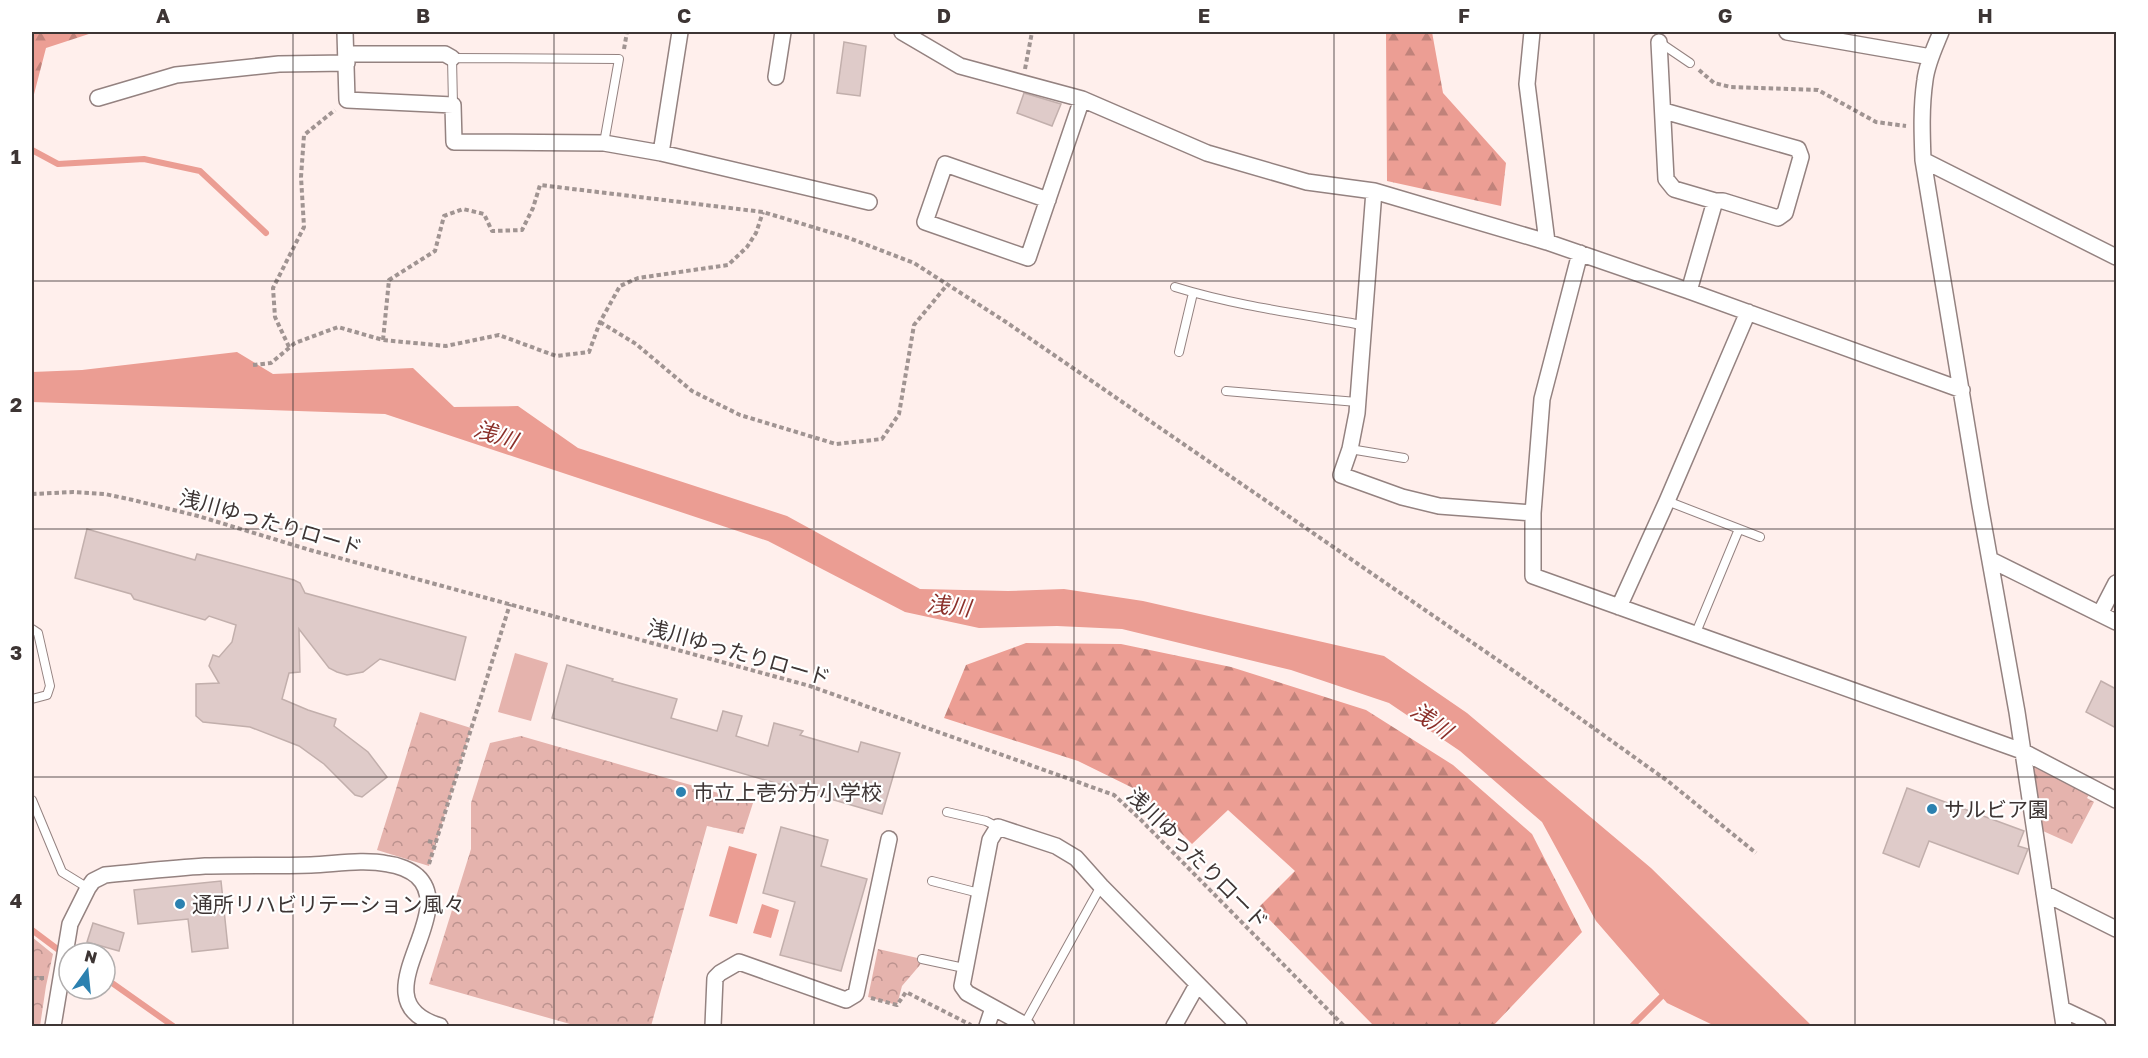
<svg xmlns="http://www.w3.org/2000/svg" width="2148" height="1058" viewBox="0 0 2148 1058" font-family="'Golos Text','Noto Sans JP',sans-serif">
<style>
.forest{fill:url(#forest-firs)}
.park{fill:url(#park-crowns)}
.pitch{fill:#e5b3ad}
.water{fill:#eb9d93}
.lines{fill:none;stroke-linecap:round;stroke-linejoin:round}
.stream{stroke:#eb9d93;stroke-width:6}
.building{fill:#dfcbc9;stroke:#c2afac;stroke-width:1.5}
.lane-casing{stroke:#948280;stroke-width:10}
.street-casing{stroke:#948280;stroke-width:18}
.path{stroke:#a09492;stroke-width:4;stroke-dasharray:4.5 3;stroke-linecap:butt}
.lane{stroke:#fff;stroke-width:8}
.street{stroke:#fff;stroke-width:15}
.grid{fill:none;stroke:#3d3534;stroke-width:1.5;stroke-opacity:0.55}
.poi-dot{fill:#2b81b0;stroke:#fff;stroke-width:2}
.labels{text-anchor:middle;dominant-baseline:central;stroke-width:4.5;stroke-linejoin:round;paint-order:stroke}
.street-label{font-size:21px;fill:#3d3534;stroke:#fff}
.poi-label{font-size:21px;fill:#3d3534;stroke:#fff;text-anchor:start}
.water-label{font-size:22px;font-style:italic;fill:#8b302a;stroke:#fff}
.neatline{fill:none;stroke:#3d3534;stroke-width:2}
.grid-label{font-size:20px;text-anchor:middle;font-weight:bold;fill:#3d3534}
</style>
<defs>
<pattern id="forest-firs" width="22" height="20" patternUnits="userSpaceOnUse" patternTransform="scale(1.5)"><rect width="22" height="20" fill="#ec9e94"/><path d="M5 1l3.5 6h-7zM16 11l3.5 6h-7z" fill="#c0827a"/></pattern>
<pattern id="park-crowns" width="20" height="18" patternUnits="userSpaceOnUse" patternTransform="scale(1.5)"><rect width="20" height="18" fill="#e5b3ad"/><path d="M2 6a3 3 0 1 1 6 0M12 15a3 3 0 1 1 6 0" fill="none" stroke="#bb928e"/></pattern>
</defs>
<rect width="100%" height="100%" fill="#ffefec"/>
<!-- forest -->
<path class="forest" d="M 32,32 L 95,32 L 46,48 L 32,102 Z
M 1386,32 L 1432,32 L 1443,93 L 1506,163 L 1501,206 L 1387,181 Z
M 1026,643 L 1121,644 L 1231,667 L 1366,710 L 1453,765 L 1532,834 L 1582,932 L 1493,1026 L 1374,1026 L 1258,908 L 1295,871 L 1228,810 L 1192,844 L 1139,791 L 1078,761 L 944,718 L 966,665 Z"/>
<!-- park -->
<path class="park" d="M 420,712 L 471,728 L 429,866 L 377,850 Z
M 521,736 L 753,803 L 743,834 L 707,826 L 651,1026 L 577,1026 L 429,984 L 471,849 L 471,803 L 490,743 Z
M 2022,751 L 2093,788 L 2087,798 L 2094,802 L 2072,844 L 2034,827 Z
M 32,937 L 53,954 L 46,986 L 40,1026 L 32,1026 Z
M 878,949 L 922,959 L 920,965 L 902,986 L 897,1005 L 868,997 Z"/>
<!-- pitch -->
<path class="pitch" d="M 515,653 L 548,663 L 531,721 L 498,712 Z"/>
<!-- water -->
<path class="water" d="M 237,352 L 273,374 L 413,368 L 454,407 L 518,406 L 578,448 L 787,516 L 920,589 L 1008,591 L 1064,589 L 1143,601 L 1384,656 L 1467,713 L 1651,868 L 1812,1026 L 1715,1026 L 1667,1003 L 1596,921 L 1542,822 L 1460,751 L 1389,703 L 1291,670 L 1122,629 L 1057,626 L 979,628 L 905,612 L 768,541 L 385,414 L 32,402 L 32,372 L 82,370 Z
M 729,846 L 757,854 L 737,924 L 709,916 Z
M 762,904 L 779,910 L 771,938 L 753,933 Z"/>
<g class="lines">
<!-- stream -->
<path class="stream" d="M 32,150 L 58,164 L 144,159 L 200,171 L 266,233
M 32,930 L 60,951
M 105,978 L 173,1026
M 1632,1026 L 1665,993"/>
</g>
<!-- building -->
<path class="building" d="M 844,42 L 866,46 L 860,96 L 837,93 Z
M 1024,93 L 1061,104 L 1052,126 L 1017,113 Z
M 87,529 L 195,560 L 197,554 L 294,580 L 300,583 L 305,593 L 466,637 L 455,680 L 380,659 L 363,672 L 347,675 L 337,672 L 329,668 L 299,629 L 300,672 L 289,673 L 282,699 L 308,710 L 336,719 L 334,726 L 368,752 L 387,777 L 362,797 L 355,795 L 324,764 L 299,746 L 250,727 L 203,722 L 196,716 L 196,684 L 219,683 L 209,666 L 213,655 L 219,657 L 232,642 L 236,625 L 209,616 L 205,620 L 134,599 L 131,594 L 75,578 Z
M 567,665 L 613,679 L 612,681 L 677,699 L 671,718 L 717,731 L 723,711 L 742,716 L 736,736 L 768,746 L 774,723 L 803,731 L 800,735 L 858,752 L 861,742 L 900,753 L 882,814 L 552,718 Z
M 2101,681 L 2116,689 L 2116,728 L 2086,712 Z
M 1907,788 L 2024,831 L 2018,846 L 2028,849 L 2018,874 L 1929,841 L 1919,867 L 1883,853 Z
M 781,827 L 828,840 L 821,866 L 867,879 L 841,971 L 780,955 L 795,902 L 763,893 Z
M 221,881 L 228,948 L 192,952 L 188,919 L 138,924 L 134,890 Z
M 93,923 L 124,933 L 119,951 L 87,942 Z"/>
<g class="lines">
<defs>
<path id="lane" d="M 1659,42 L 1690,63
M 453,105 L 452,58 L 619,59 L 604,143
M 1175,287 C 1236,306 1301,314 1363,325
M 1179,352 L 1193,293
M 1226,391 L 1357,402
M 1350,449 L 1404,458
M 1667,501 L 1760,537
M 32,629 L 38,633 L 50,686 L 47,695 L 32,699
M 1695,635 L 1739,529
M 32,800 L 62,872 L 88,888
M 947,812 L 986,821 L 998,827
M 932,881 L 979,893
M 922,959 L 964,968
M 1024,1025 L 1101,886"/>
<path id="street" d="M 345,32 L 347,100 L 453,105 L 454,142 L 604,143 L 661,153 L 869,202
M 902,32 L 960,66 L 1082,99 L 1207,153 L 1307,182 L 1374,191 L 1547,242 L 1689,291 L 1962,390
M 1532,32 L 1527,84 L 1547,242
M 1787,32 L 1931,57
M 1941,32 C 1935,47 1927,63 1925,80 C 1921,107 1922,134 1923,160 L 1980,505 L 2017,712 L 2064,1026
M 1659,42 L 1666,179 L 1674,189 L 1715,201 L 1723,201 L 1778,218 L 1785,213 L 1801,157 L 1798,149 L 1664,111
M 347,54 L 445,54 L 452,58
M 776,77 L 783,32
M 98,98 L 176,75 L 279,64 L 347,63
M 661,153 L 680,32
M 1923,160 L 2116,257
M 1374,191 L 1357,413 L 1350,449 L 1341,475 L 1402,497 L 1439,506 L 1533,513
M 1048,200 L 945,164 L 925,222 L 1028,258 L 1082,99
M 1580,253 L 1542,399 L 1533,513 L 1533,576 L 2022,751 L 2116,800
M 1689,291 L 1715,201
M 1991,560 L 2116,622
M 1619,607 L 1667,501 L 1748,312
M 2100,614 L 2116,583
M 2044,893 L 2116,929
M 2062,1009 L 2098,1026
M 53,1026 L 70,924 L 88,888 L 93,881 L 105,875 C 138,872 172,868 205,866 C 240,865 276,866 311,865 C 336,864 363,859 388,864 C 398,865 410,870 417,876 C 461,916 355,1001 440,1026
M 713,1026 L 715,978 L 720,973 L 739,962 L 846,1000 L 856,994 L 889,839
M 987,1026 L 993,1008
M 1027,1026 L 967,993 L 962,986 L 990,840 L 998,827 L 1056,846 L 1076,858 L 1101,886 L 1239,1026
M 1174,1026 L 1197,985"/>
</defs>
<!-- lane casing -->
<use href="#lane" class="lane-casing"/>
<!-- street casing -->
<use href="#street" class="street-casing"/>
<!-- path -->
<path class="path" d="M 624,49 L 627,32
M 1025,69 L 1032,32
M 1699,70 L 1714,83 L 1731,87 L 1818,90 L 1876,122 L 1906,126
M 600,322 L 636,344 L 692,391 L 740,415 L 836,444 L 882,439 L 899,414 L 914,325 L 947,285
M 383,340 L 389,280 L 435,251 L 444,216 L 463,209 L 484,214 L 492,231 L 522,230 L 533,208 L 540,185 L 763,212 L 849,238 L 914,263 L 1006,322 L 1518,674 L 1669,782 L 1756,853
M 289,347 L 275,317 L 273,288 L 304,227 L 301,177 L 304,135 L 335,110
M 253,365 L 271,363 L 295,343 L 338,327 L 383,340 L 446,346 L 499,335 L 556,356 L 589,352 L 600,322 L 620,286 L 638,278 L 728,265 L 747,247 L 756,233 L 763,212
M 32,494 L 73,492 L 105,494 L 133,500 L 198,516 L 310,550 L 810,686 L 1114,795 L 1139,818 L 1344,1026
M 428,841 L 436,843
M 429,864 L 510,604
M 32,978 L 45,978
M 871,998 L 897,1005 L 906,992 L 971,1025"/>
<!-- lane -->
<use href="#lane" class="lane"/>
<!-- street -->
<use href="#street" class="street"/>
</g>
<!-- grid -->
<path class="grid" d="M 293,32 L 293,1026M 554,32 L 554,1026M 814,32 L 814,1026M 1074,32 L 1074,1026M 1334,32 L 1334,1026M 1594,32 L 1594,1026M 1855,32 L 1855,1026M 32,281 L 2116,281M 32,529 L 2116,529M 32,777 L 2116,777"/>
<!-- markers -->
<g class="poi-dot">
<circle cx="681" cy="792" r="6"/>
<circle cx="1932" cy="809" r="6"/>
<circle cx="180" cy="904" r="6"/>
</g>
<g class="labels">
<!-- street labels -->
<g class="street-label">
<text transform="translate(271 522) rotate(16)">浅川ゆったりロード</text>
<text transform="translate(739 652) rotate(16)">浅川ゆったりロード</text>
<text transform="translate(1198 858) rotate(45)">浅川ゆったりロード</text>
</g>
<!-- poi labels -->
<g class="poi-label">
<text x="693" y="792">市立上壱分方小学校</text>
<text x="1944" y="809">サルビア園</text>
<text x="192" y="904">通所リハビリテーション風々</text>
</g>
<!-- water labels -->
<g class="water-label">
<text transform="translate(496 434) rotate(18)">浅川</text>
<text transform="translate(949 605) rotate(7)">浅川</text>
<text transform="translate(1432 720) rotate(35)">浅川</text>
</g>
</g>
<!-- border -->
<rect width="2148" height="1058" fill="none" stroke="#ffffff" stroke-width="66"/>
<!-- north arrow -->
<g transform="translate(87 971) rotate(15)"><circle r="28" fill="#ffffff" stroke="#b1aeae" stroke-width="1.5"/>
<path d="M0-4.5L10 22L0 15L-10 22Z" fill="#2b81b0"/>
<text y="-9" font-size="16" font-weight="bold" text-anchor="middle" fill="#3d3534">N</text>
</g>
<rect x="33" y="33" width="2082" height="992" class="neatline"/>
<g class="grid-label">
<text x="163" y="23">A</text>
<text x="423" y="23">B</text>
<text x="684" y="23">C</text>
<text x="944" y="23">D</text>
<text x="1204" y="23">E</text>
<text x="1464" y="23">F</text>
<text x="1725" y="23">G</text>
<text x="1985" y="23">H</text>
<text x="16" y="164">1</text>
<text x="16" y="412">2</text>
<text x="16" y="660">3</text>
<text x="16" y="908">4</text>
</g>
</svg>
